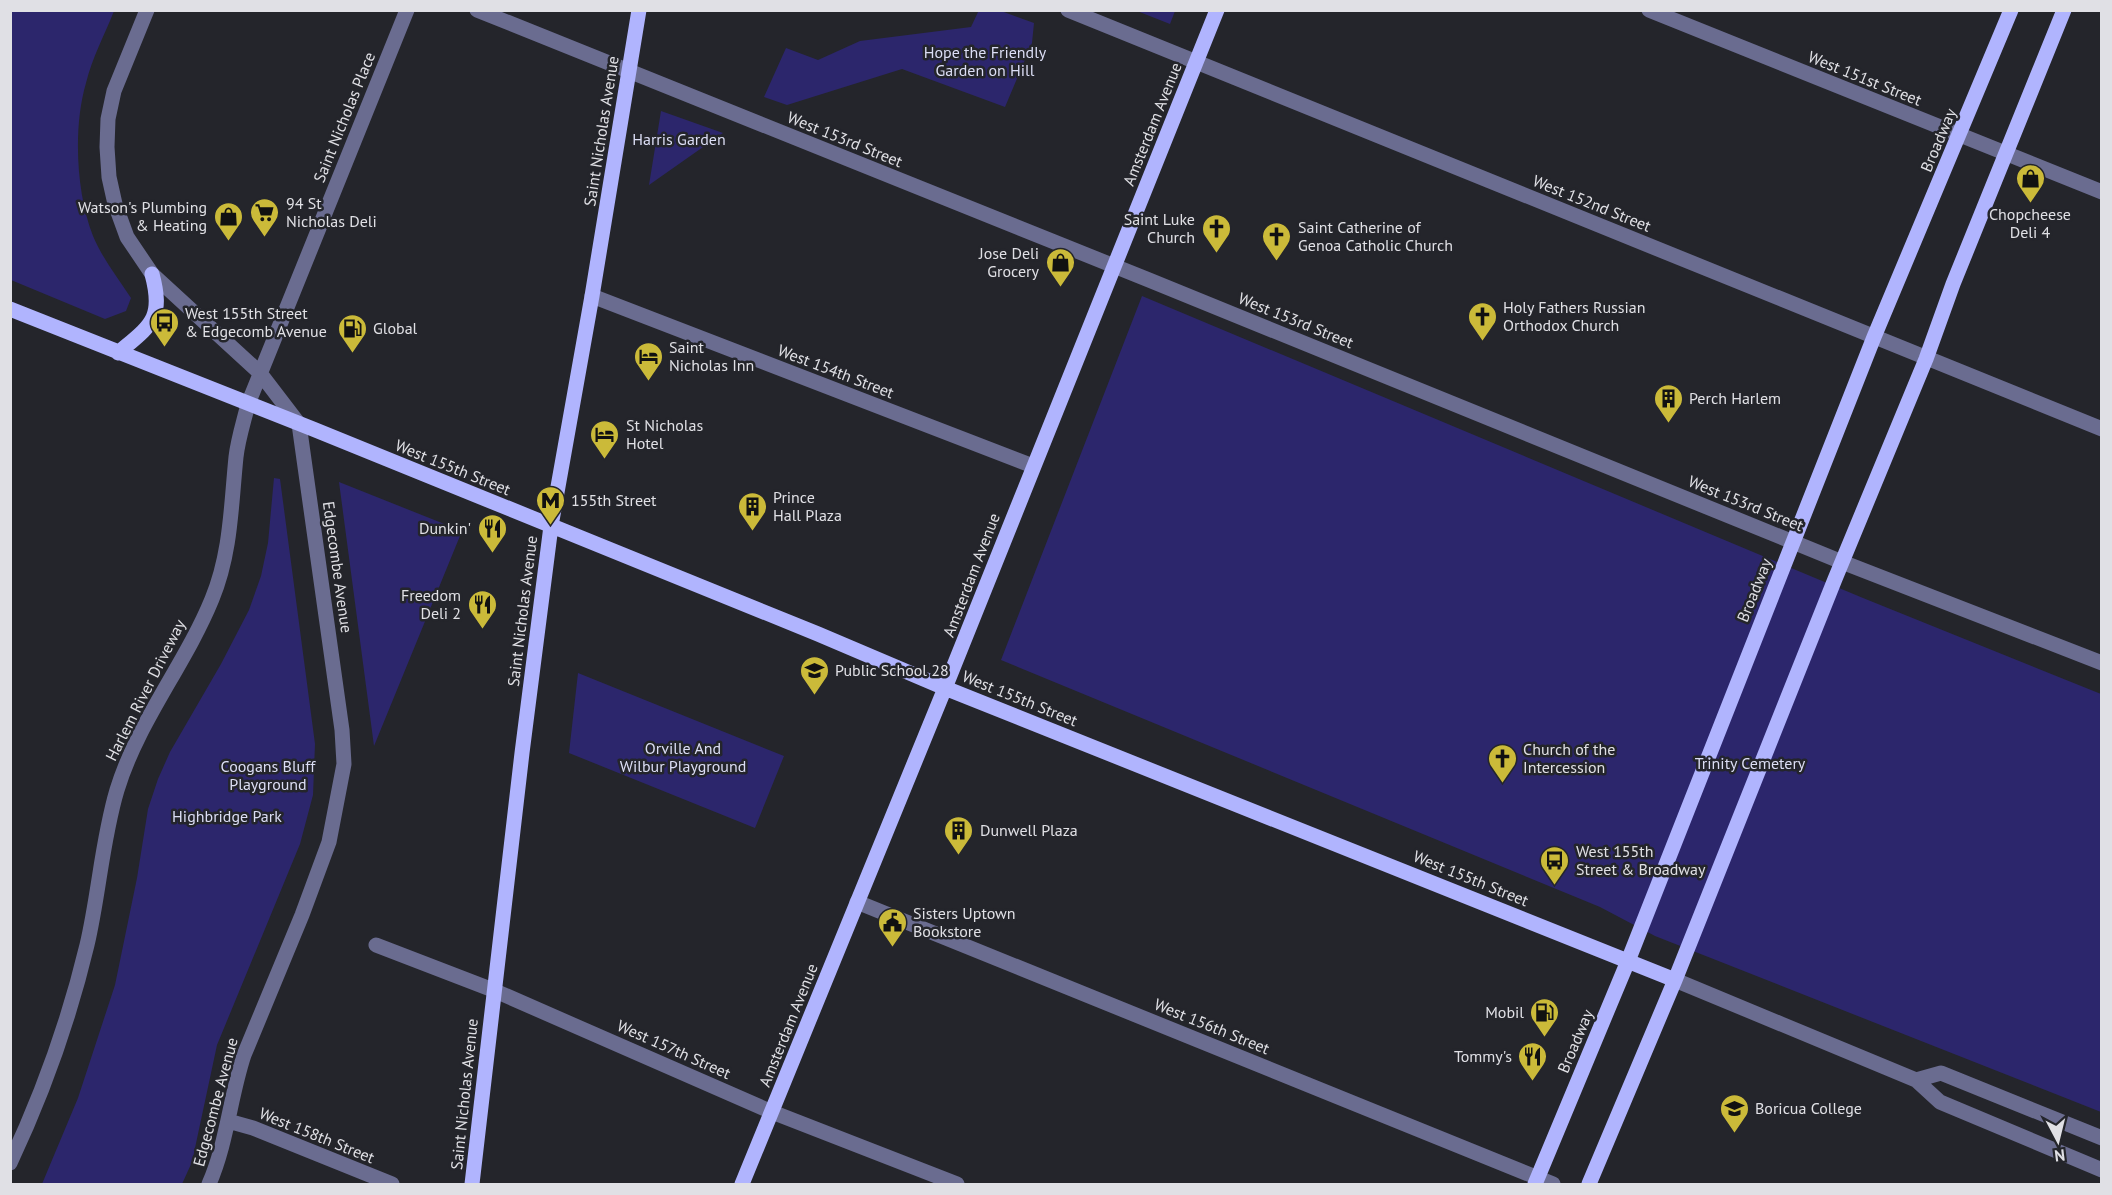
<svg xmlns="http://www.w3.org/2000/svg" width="2112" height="1195" viewBox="0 0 2112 1195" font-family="'PT Sans',sans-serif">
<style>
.green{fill:#2c266c}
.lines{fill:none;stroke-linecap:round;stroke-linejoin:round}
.minor{stroke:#6a6c90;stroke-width:15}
.major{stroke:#b0b4fe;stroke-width:15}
.labels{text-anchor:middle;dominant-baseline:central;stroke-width:5;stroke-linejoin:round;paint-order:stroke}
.park-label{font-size:16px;fill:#dcdef5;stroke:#24252b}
.street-label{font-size:16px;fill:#e0e0e5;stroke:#24252b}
.poi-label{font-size:16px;fill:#e0e0e5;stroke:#24252b;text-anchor:start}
</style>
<rect width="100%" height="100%" fill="#24252b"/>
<!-- green -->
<path class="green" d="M 979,10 L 1001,11 L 1034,23 L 1032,43 L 1005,107 L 902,69 L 787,105 L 764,97 L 786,48 L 818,60 L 860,41 L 971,27 Z
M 10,11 L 114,11 C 105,34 92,58 86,83 C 73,127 76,193 93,236 C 102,258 118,278 131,298 L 126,311 L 105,319 L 11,280 Z
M 1137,11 L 1175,10 L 1175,11 L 1170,24 Z
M 661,111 L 723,133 L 649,185 Z
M 1142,296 L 1863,598 L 2101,694 L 2101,1112 L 1655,936 L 1600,907 L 1001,660 Z
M 274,478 L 280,479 L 315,744 L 313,795 L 300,844 L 217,1045 L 192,1162 L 182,1184 L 42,1184 L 78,1098 L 115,985 L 137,878 L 148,809 L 158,779 L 170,752 L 221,664 L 249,610 L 261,576 L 268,543 Z
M 339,482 L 462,531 L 374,746 Z
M 578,673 L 784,756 L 755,828 L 569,753 Z"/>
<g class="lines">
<!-- minor -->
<path class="minor" d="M 147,10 L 114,91 L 108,119 L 107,147 L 109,177 L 115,204 L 127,237 L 152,274 L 260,373 L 299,424 L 342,730 L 344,764 L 329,842 L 302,915 L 244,1055 C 230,1097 227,1143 209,1184
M 477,10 L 1149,280 L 1842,562 L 2102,663
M 1068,10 L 2102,429
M 1649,10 L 2102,192
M 592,296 L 1033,466
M 857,902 L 1553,1184
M 376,945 L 493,990 L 772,1112 L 957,1184
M 1675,980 L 1916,1080 L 1940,1102 L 2102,1170
M 1916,1080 L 1941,1073 L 2102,1138
M 228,1121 L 253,1128 L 392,1184
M 10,1163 C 43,1093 69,1020 87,945 C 99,894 102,840 117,790 C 138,721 185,665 212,599 C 231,553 231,506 236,457 C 238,439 244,421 248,404 L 407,10"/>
<!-- major -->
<path class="major" d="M 10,309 L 313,429 L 818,634 L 945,688 L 1675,980
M 118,353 C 151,325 164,319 152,274
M 472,1184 L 522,753 L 551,526 L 592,296 L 639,10
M 742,1184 L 945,688 L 1217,10
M 1535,1184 L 1628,961 L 1874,337 L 2011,10
M 1589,1184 L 1675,980 L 1835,579 L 1926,359 L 1953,284 L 2064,10"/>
</g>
<!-- icons -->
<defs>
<symbol id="shop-pin" viewBox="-11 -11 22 30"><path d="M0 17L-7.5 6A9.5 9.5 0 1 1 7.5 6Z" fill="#cbba39" stroke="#24252b"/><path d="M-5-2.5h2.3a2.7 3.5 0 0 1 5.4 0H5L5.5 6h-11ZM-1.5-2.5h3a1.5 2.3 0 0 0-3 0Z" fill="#111"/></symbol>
<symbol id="supermarket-pin" viewBox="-11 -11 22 30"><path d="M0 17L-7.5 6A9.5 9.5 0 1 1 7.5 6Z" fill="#cbba39" stroke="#24252b"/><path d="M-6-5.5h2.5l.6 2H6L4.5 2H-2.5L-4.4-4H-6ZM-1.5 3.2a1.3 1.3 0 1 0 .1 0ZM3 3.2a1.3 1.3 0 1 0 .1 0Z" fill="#111"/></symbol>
<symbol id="church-pin" viewBox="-11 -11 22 30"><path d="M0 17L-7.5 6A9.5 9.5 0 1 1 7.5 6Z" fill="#cbba39" stroke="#24252b"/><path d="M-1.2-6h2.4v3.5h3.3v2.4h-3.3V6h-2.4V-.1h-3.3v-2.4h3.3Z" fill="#111"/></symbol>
<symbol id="bus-pin" viewBox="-11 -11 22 30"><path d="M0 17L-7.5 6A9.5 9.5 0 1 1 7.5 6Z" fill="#cbba39" stroke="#24252b"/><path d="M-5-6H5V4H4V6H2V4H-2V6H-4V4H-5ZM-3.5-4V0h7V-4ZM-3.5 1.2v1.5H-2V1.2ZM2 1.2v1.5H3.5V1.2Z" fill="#111"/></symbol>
<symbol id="fuel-pin" viewBox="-11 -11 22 30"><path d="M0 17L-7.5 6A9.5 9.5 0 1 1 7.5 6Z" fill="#cbba39" stroke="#24252b"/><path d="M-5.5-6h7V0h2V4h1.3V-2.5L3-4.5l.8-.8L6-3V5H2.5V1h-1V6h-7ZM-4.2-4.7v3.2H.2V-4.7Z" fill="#111"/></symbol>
<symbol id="hotel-pin" viewBox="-11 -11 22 30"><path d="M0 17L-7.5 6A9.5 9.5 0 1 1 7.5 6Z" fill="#cbba39" stroke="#24252b"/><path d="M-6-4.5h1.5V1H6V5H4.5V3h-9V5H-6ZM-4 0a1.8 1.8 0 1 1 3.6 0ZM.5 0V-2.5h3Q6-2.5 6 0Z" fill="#111"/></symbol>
<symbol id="building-pin" viewBox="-11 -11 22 30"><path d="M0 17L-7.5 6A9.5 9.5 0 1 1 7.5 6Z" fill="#cbba39" stroke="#24252b"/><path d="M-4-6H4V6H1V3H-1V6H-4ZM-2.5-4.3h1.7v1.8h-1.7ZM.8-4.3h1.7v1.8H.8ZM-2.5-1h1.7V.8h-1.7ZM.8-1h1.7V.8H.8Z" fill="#111"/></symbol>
<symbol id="metro-pin" viewBox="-11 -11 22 30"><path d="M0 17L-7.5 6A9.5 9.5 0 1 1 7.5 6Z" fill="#cbba39" stroke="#24252b"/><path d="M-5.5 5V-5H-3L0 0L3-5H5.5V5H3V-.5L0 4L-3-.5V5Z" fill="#111"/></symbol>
<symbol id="restaurant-pin" viewBox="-11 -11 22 30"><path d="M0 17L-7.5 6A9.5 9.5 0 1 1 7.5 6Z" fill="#cbba39" stroke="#24252b"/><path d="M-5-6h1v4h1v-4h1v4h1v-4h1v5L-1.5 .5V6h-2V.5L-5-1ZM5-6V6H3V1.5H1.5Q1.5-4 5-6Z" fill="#111"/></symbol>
<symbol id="school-pin" viewBox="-11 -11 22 30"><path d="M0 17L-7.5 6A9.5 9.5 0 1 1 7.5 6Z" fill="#cbba39" stroke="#24252b"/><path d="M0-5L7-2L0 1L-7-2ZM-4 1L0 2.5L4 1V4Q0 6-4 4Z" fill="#111"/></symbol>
<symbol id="civic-pin" viewBox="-11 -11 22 30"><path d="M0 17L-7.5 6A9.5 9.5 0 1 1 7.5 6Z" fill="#cbba39" stroke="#24252b"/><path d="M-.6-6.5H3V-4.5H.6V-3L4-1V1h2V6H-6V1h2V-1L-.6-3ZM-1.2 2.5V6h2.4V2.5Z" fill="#111"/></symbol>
<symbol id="university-pin" viewBox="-11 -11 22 30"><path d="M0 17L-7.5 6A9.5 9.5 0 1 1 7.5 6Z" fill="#cbba39" stroke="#24252b"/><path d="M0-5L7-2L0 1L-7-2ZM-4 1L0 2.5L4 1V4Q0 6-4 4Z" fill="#111"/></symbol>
</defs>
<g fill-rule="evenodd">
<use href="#shop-pin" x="2014" y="162" width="33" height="45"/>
<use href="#supermarket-pin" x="248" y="196" width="33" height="45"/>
<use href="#shop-pin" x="212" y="200" width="33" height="45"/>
<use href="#church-pin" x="1200" y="212" width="33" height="45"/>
<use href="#church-pin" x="1260" y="220" width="33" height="45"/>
<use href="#shop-pin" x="1044" y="246" width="33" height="45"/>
<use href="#church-pin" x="1466" y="300" width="33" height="45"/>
<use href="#bus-pin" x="148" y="306" width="33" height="45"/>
<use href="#fuel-pin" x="336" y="312" width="33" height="45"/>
<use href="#hotel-pin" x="632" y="340" width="33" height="45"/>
<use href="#building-pin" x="1652" y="382" width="33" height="45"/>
<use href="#hotel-pin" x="588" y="418" width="33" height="45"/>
<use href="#metro-pin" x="534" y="484" width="33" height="45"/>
<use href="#building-pin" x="736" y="490" width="33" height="45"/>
<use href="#restaurant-pin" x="476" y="512" width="33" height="45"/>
<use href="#restaurant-pin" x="466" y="588" width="33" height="45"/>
<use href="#school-pin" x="798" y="654" width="33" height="45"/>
<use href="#church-pin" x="1486" y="742" width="33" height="45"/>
<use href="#building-pin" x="942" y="814" width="33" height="45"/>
<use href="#bus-pin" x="1538" y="844" width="33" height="45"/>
<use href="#civic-pin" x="876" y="906" width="33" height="45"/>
<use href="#fuel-pin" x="1528" y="996" width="33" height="45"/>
<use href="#restaurant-pin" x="1516" y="1040" width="33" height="45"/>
<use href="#university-pin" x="1718" y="1092" width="33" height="45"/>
</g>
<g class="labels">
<!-- park labels -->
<g class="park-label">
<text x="985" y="52">Hope the Friendly<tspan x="985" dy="18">Garden on Hill</tspan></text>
<text x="679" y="139">Harris Garden</text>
<text x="683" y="748">Orville And<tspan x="683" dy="18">Wilbur Playground</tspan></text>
<text x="1750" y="763">Trinity Cemetery</text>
<text x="268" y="766">Coogans Bluff<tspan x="268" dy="18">Playground</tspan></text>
<text x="227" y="816">Highbridge Park</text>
</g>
<!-- street labels -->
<g class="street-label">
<text transform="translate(1865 78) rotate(22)">West 151st Street</text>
<text transform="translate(344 117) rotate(-68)">Saint Nicholas Place</text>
<text transform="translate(1152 124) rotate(-68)">Amsterdam Avenue</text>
<text transform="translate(601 131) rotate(-81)">Saint Nicholas Avenue</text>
<text transform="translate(845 139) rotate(22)">West 153rd Street</text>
<text transform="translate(1938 140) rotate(-67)">Broadway</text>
<text transform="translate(1592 203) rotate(22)">West 152nd Street</text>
<text transform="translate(1296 320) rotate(22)">West 153rd Street</text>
<text transform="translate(836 371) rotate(21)">West 154th Street</text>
<text transform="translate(453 467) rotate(22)">West 155th Street</text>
<text transform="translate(1746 503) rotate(22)">West 153rd Street</text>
<text transform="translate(338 567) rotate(82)">Edgecombe Avenue</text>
<text transform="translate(971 575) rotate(-69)">Amsterdam Avenue</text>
<text transform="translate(1754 590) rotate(-68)">Broadway</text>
<text transform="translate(522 611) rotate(-83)">Saint Nicholas Avenue</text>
<text transform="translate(145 690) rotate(-63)">Harlem River Driveway</text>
<text transform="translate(1020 698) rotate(22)">West 155th Street</text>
<text transform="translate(1471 878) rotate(22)">West 155th Street</text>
<text transform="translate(788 1025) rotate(-68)">Amsterdam Avenue</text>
<text transform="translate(1212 1026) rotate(22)">West 156th Street</text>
<text transform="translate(1575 1041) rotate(-67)">Broadway</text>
<text transform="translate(674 1049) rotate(24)">West 157th Street</text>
<text transform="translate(464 1094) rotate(-84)">Saint Nicholas Avenue</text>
<text transform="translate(215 1102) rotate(-75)">Edgecombe Avenue</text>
<text transform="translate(317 1135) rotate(22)">West 158th Street</text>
</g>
<!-- poi labels -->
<g class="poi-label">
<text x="286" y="203">94 St<tspan x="286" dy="18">Nicholas Deli</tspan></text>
<text x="207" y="207" text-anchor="end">Watson's Plumbing<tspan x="207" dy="18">&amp; Heating</tspan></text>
<text x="2030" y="214" text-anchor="middle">Chopcheese<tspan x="2030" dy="18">Deli 4</tspan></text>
<text x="1195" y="219" text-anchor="end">Saint Luke<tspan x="1195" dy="18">Church</tspan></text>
<text x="1298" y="227">Saint Catherine of<tspan x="1298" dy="18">Genoa Catholic Church</tspan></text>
<text x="1039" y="253" text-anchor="end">Jose Deli<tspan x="1039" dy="18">Grocery</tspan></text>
<text x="1503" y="307">Holy Fathers Russian<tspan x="1503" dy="18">Orthodox Church</tspan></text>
<text x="185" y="313">West 155th Street<tspan x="185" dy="18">&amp; Edgecomb Avenue</tspan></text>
<text x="373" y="328">Global</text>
<text x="669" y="347">Saint<tspan x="669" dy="18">Nicholas Inn</tspan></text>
<text x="1689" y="398">Perch Harlem</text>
<text x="626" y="425">St Nicholas<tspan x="626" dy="18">Hotel</tspan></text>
<text x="773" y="497">Prince<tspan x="773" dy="18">Hall Plaza</tspan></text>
<text x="571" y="500">155th Street</text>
<text x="471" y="528" text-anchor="end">Dunkin'</text>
<text x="461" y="595" text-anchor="end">Freedom<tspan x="461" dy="18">Deli 2</tspan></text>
<text x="835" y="670">Public School 28</text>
<text x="1523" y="749">Church of the<tspan x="1523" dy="18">Intercession</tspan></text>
<text x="980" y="830">Dunwell Plaza</text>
<text x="1576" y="851">West 155th<tspan x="1576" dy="18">Street &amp; Broadway</tspan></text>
<text x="913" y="913">Sisters Uptown<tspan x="913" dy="18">Bookstore</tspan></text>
<text x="1524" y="1012" text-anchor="end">Mobil</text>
<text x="1512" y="1056" text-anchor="end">Tommy's</text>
<text x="1755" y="1108">Boricua College</text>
</g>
</g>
<!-- border -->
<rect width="2112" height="1195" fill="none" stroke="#e0e0e5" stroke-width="24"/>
<!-- north arrow -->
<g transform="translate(2058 1141) rotate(173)" stroke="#24252b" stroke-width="4.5" paint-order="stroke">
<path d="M0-4.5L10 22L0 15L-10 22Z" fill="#e0e0e5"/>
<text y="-9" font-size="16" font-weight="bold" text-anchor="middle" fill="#e0e0e5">N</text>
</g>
</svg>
